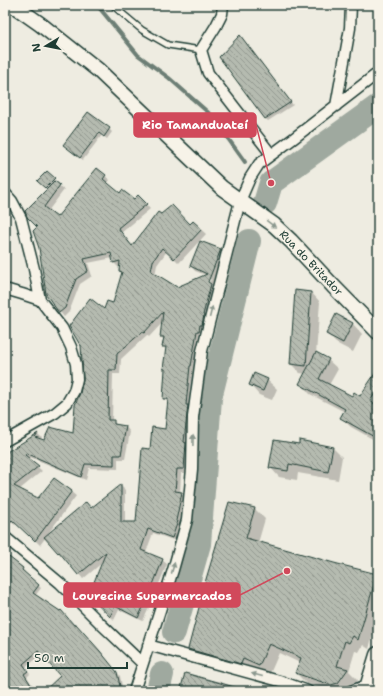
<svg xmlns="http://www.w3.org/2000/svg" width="383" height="696" viewBox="0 0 383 696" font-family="'Shantell Sans',sans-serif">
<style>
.shadow{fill:#0003;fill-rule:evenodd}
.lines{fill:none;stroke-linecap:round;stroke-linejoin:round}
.stream{stroke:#6c7e74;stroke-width:4}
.river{stroke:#9fa99f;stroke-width:24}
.building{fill:url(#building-back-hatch);stroke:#1f3d34}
.lane-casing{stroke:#1f3d34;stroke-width:8}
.street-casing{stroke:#1f3d34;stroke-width:13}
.secondary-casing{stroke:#1f3d34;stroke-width:17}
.primary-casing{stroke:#1f3d34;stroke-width:19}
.lane{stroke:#f7f3e8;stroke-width:5}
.street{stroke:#f7f3e8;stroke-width:10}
.secondary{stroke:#f7f3e8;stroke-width:14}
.primary{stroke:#f7f3e8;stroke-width:16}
.oneway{fill:#8b988e}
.labels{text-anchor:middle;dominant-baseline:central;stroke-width:3;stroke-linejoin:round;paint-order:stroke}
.street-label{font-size:11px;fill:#1f3d34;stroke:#f7f3e8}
.leader{fill:none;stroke:#d1495b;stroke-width:1.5}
.callout-dot{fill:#d1495b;stroke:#f7f3e8;stroke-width:1.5}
.callout{fill:#d1495b;stroke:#d1495b;stroke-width:1.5}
.callout-label{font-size:12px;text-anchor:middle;font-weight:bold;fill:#fff}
</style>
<defs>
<pattern id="building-back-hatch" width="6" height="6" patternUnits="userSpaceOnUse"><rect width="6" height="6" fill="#b5bbb0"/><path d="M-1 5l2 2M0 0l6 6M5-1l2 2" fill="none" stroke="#939990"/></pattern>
</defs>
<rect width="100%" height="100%" fill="#eeece1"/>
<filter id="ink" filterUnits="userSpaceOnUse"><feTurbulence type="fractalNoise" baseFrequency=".025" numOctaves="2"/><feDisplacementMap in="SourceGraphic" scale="8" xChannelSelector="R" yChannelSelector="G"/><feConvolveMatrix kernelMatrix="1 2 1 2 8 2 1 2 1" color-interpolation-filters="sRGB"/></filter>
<g filter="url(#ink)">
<!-- shadow -->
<path class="shadow" d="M 243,39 L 293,105 L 268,121 L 265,118 Z
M 109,129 L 112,132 L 107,139 L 102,135 L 83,160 L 64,145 Z
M 97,169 L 110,180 L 107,184 L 120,194 L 134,200 L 138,196 L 150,209 L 121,233 L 132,247 L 190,226 L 193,222 L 206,234 L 179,263 L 167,251 L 157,265 L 155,275 L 177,288 L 206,275 L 195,271 L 191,266 L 220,250 L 225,255 L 212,286 L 215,289 L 195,370 L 194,370 L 190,409 L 188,473 L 181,473 L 180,493 L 181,493 L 186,498 L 180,525 L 176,541 L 153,533 L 146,552 L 162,560 L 167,564 L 153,599 L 143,621 L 119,610 L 114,620 L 97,602 L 104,588 L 99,586 L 95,582 L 103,562 L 83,579 L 64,556 L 46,537 L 40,545 L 17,523 L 15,525 L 5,516 L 5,454 L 38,434 L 42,438 L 40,440 L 45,442 L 74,434 L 81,393 L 104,311 L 114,304 L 123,274 L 120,271 L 120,267 L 118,267 L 114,263 L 113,258 L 88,263 L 92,276 L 80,284 L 69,312 L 64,317 L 60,312 L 47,294 L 38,227 L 48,190 L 39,181 L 47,172 L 57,182 L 56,183 L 64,190 L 48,211 L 57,218 ZM 208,279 L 211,279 L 207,287 ZM 163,322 L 161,336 L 164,340 L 163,346 L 167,350 L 164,368 L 166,370 L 164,399 L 169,403 L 166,430 L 151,450 L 137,524 L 125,523 L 125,490 L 121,486 L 91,508 L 47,535 L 76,496 L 55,479 L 38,500 L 19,490 L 42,471 L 29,459 L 30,457 L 86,480 L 89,468 L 118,469 L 118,459 L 125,459 L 130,432 L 126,427 L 118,426 L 113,421 L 112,421 L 113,374 L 120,374 L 121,359 L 147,335 L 149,337 Z
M 311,292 L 320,302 L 316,354 L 328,360 L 338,369 L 329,385 L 353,398 L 378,407 L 378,442 L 351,427 L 341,418 L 345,412 L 310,394 L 301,384 L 306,374 L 300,373 L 291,364 Z
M 336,316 L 353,324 L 362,334 L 353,352 L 336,343 L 327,334 Z
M 267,380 L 277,389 L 272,400 L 259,395 L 250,385 Z
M 299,445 L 333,448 L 342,457 L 338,480 L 298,473 L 297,480 L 279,477 L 270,467 Z
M 229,503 L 255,509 L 265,519 L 258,543 L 376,575 L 378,576 L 378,615 L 369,649 L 363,645 L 359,652 L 355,651 L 349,671 L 358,680 L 350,691 L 331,691 L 306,683 L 296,673 L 300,663 L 279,653 L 269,676 L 253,669 L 251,673 L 200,659 L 189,649 Z
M 5,555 L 22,569 L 25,572 L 24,573 L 41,588 L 35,596 L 74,626 L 79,628 L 120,676 L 123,691 L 62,691 L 61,676 L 42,654 L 25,668 L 30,674 L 27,677 L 36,691 L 5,691 Z
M 218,681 L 244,691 L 181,691 L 217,683 Z"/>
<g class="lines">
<!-- stream -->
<path class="stream" d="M 97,5 L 138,55 L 169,78 L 211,115 L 245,162"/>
<!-- river -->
<path class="river" d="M 265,203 L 271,183 L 378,106
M 174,632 L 199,544 L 210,398 L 249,241
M 158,691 L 162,674"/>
</g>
<!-- building -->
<path class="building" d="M 240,35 L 291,102 L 265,119 L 219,57 Z
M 88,112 L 110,128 L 104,137 L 99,133 L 80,158 L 63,145 Z
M 97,168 L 106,175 L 103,179 L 120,193 L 122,190 L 134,199 L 138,195 L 147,204 L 118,228 L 132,246 L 158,212 L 161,214 L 172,205 L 190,224 L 193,221 L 202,229 L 174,259 L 162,248 L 153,261 L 151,271 L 177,287 L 207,274 L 190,266 L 200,241 L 221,249 L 208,282 L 211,284 L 203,315 L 204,315 L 202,325 L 200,325 L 199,331 L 197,331 L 191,366 L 190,366 L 186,405 L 188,405 L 184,442 L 186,443 L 184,469 L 177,469 L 175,491 L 182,492 L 176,521 L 178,521 L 172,538 L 148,529 L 141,550 L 163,559 L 149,595 L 138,618 L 115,606 L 110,617 L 96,602 L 104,586 L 94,582 L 106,552 L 78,575 L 59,552 L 58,553 L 44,537 L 86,502 L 91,508 L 121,484 L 121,522 L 136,522 L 142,448 L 150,449 L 152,427 L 165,429 L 168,399 L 163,399 L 165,369 L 163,369 L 166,347 L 162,347 L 164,337 L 160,337 L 163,312 L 144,333 L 142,332 L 117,354 L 116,370 L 109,370 L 108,420 L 114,420 L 114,424 L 126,426 L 121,455 L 114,455 L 114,465 L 85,464 L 81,477 L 26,453 L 25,455 L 39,466 L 14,486 L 38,498 L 54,478 L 72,491 L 35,541 L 29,535 L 29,536 L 12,520 L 5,527 L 5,453 L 38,433 L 35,437 L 44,440 L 50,427 L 73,433 L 75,405 L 80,393 L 83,379 L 81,345 L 80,345 L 69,326 L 90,298 L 104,309 L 107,301 L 113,303 L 122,272 L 119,271 L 120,261 L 113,263 L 111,253 L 84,259 L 88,271 L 76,279 L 65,308 L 59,313 L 46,294 L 39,248 L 33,231 L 37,227 L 27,217 L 25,211 L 55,181 L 60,185 L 44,207 L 57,217 Z
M 47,171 L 55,178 L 45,188 L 37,181 Z
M 295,290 L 311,292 L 306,366 L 290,364 Z
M 336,314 L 353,323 L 343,343 L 326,334 Z
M 316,352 L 329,359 L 319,379 L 352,396 L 354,392 L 360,396 L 378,369 L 378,389 L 370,401 L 378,406 L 378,439 L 340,418 L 345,409 L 299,384 Z
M 254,373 L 268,379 L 263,391 L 249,385 Z
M 274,440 L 299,444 L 299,440 L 333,447 L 328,472 L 289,464 L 288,471 L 269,468 Z
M 229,502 L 255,508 L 246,538 L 334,563 L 377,574 L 358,640 L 353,636 L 349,643 L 345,641 L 337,666 L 348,669 L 338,683 L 331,685 L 295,673 L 301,658 L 269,644 L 259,666 L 243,659 L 241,664 L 188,649 L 202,596 L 201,596 Z
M 9,557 L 23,568 L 22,570 L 39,585 L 33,593 L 60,611 L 61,610 L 74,625 L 76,624 L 100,651 L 117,672 L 121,691 L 44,691 L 60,676 L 38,651 L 23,664 L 28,671 L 24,674 L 35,691 L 5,691 L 5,562 Z
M 185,673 L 238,688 L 237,691 L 180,691 Z"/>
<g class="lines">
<defs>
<path id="lane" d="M 113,5 L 117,9 L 142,30 L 168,45 L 201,50"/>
<path id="street" d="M 223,5 L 222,14 L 216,26 L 201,50 L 208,73 L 271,154
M 336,106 L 350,28 L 351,5
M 5,193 L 12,201 L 21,218 L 34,269 L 40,300 L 62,328 L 71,347 L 76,364 L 77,379 L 74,391 L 67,403 L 55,413 L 5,441
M 5,289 L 22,294 L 40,300
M 5,537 L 60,583 L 102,625 L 142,663
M 148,645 L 283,682 L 308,691
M 134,691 L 173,570 L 187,520 L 192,469 L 193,417 L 202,351 L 240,201 L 250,178 L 259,164 L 294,138 L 378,73
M 351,691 L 368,685"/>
<path id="secondary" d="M 13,5 L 40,24 L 98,70 L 222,188 L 274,225 L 291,241 L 333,286 L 378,332"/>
<path id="primary" d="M 367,691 L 378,655"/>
</defs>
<!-- lane casing -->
<use href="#lane" class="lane-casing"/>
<!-- street casing -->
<use href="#street" class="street-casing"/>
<!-- secondary casing -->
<use href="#secondary" class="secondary-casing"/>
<!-- primary casing -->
<use href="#primary" class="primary-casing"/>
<!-- lane -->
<use href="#lane" class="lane"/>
<!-- street -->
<use href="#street" class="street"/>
<!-- secondary -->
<use href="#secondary" class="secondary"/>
<!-- primary -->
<use href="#primary" class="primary"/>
</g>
<!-- one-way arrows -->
<defs><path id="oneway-solid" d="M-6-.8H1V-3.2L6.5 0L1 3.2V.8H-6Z"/></defs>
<g class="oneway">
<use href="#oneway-solid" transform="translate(271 224) rotate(36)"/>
<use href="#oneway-solid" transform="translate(211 312) rotate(-76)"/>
<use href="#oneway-solid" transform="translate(193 440) rotate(-89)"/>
<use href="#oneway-solid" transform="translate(173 568) rotate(-74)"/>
<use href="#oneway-solid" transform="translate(257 675) rotate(-165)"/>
</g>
</g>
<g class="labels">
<!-- street labels -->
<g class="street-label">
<text transform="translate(311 263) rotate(46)">Rua do Britador</text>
</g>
</g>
<!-- callouts -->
<path class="leader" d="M271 183L256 125M287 571L240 595"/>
<g class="callout-dot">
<circle cx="271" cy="183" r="4"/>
<circle cx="287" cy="571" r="4"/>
</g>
<g class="callout">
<rect x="134" y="113" width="122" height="24" rx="4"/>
<rect x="64" y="583" width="176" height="24" rx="4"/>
</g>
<g class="callout-label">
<text x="195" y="129">Rio Tamanduateí</text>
<text x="152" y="600">Lourecine Supermercados</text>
</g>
<!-- margin -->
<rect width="383" height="696" fill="none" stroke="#f7f3e8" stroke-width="20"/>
<rect x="10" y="10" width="363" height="676" fill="none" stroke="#1f3d34" stroke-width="1.5" filter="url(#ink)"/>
<!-- north arrow -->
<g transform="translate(46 46) rotate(260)" stroke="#f7f3e8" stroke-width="3" paint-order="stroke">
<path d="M0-3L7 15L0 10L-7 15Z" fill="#1f3d34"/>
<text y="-6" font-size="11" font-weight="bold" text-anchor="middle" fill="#1f3d34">N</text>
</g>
<!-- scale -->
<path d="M28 662v6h99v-6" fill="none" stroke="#1f3d34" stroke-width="2"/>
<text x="34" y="662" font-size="12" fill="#1f3d34" stroke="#f7f3e8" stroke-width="3" paint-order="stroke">50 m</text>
</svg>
